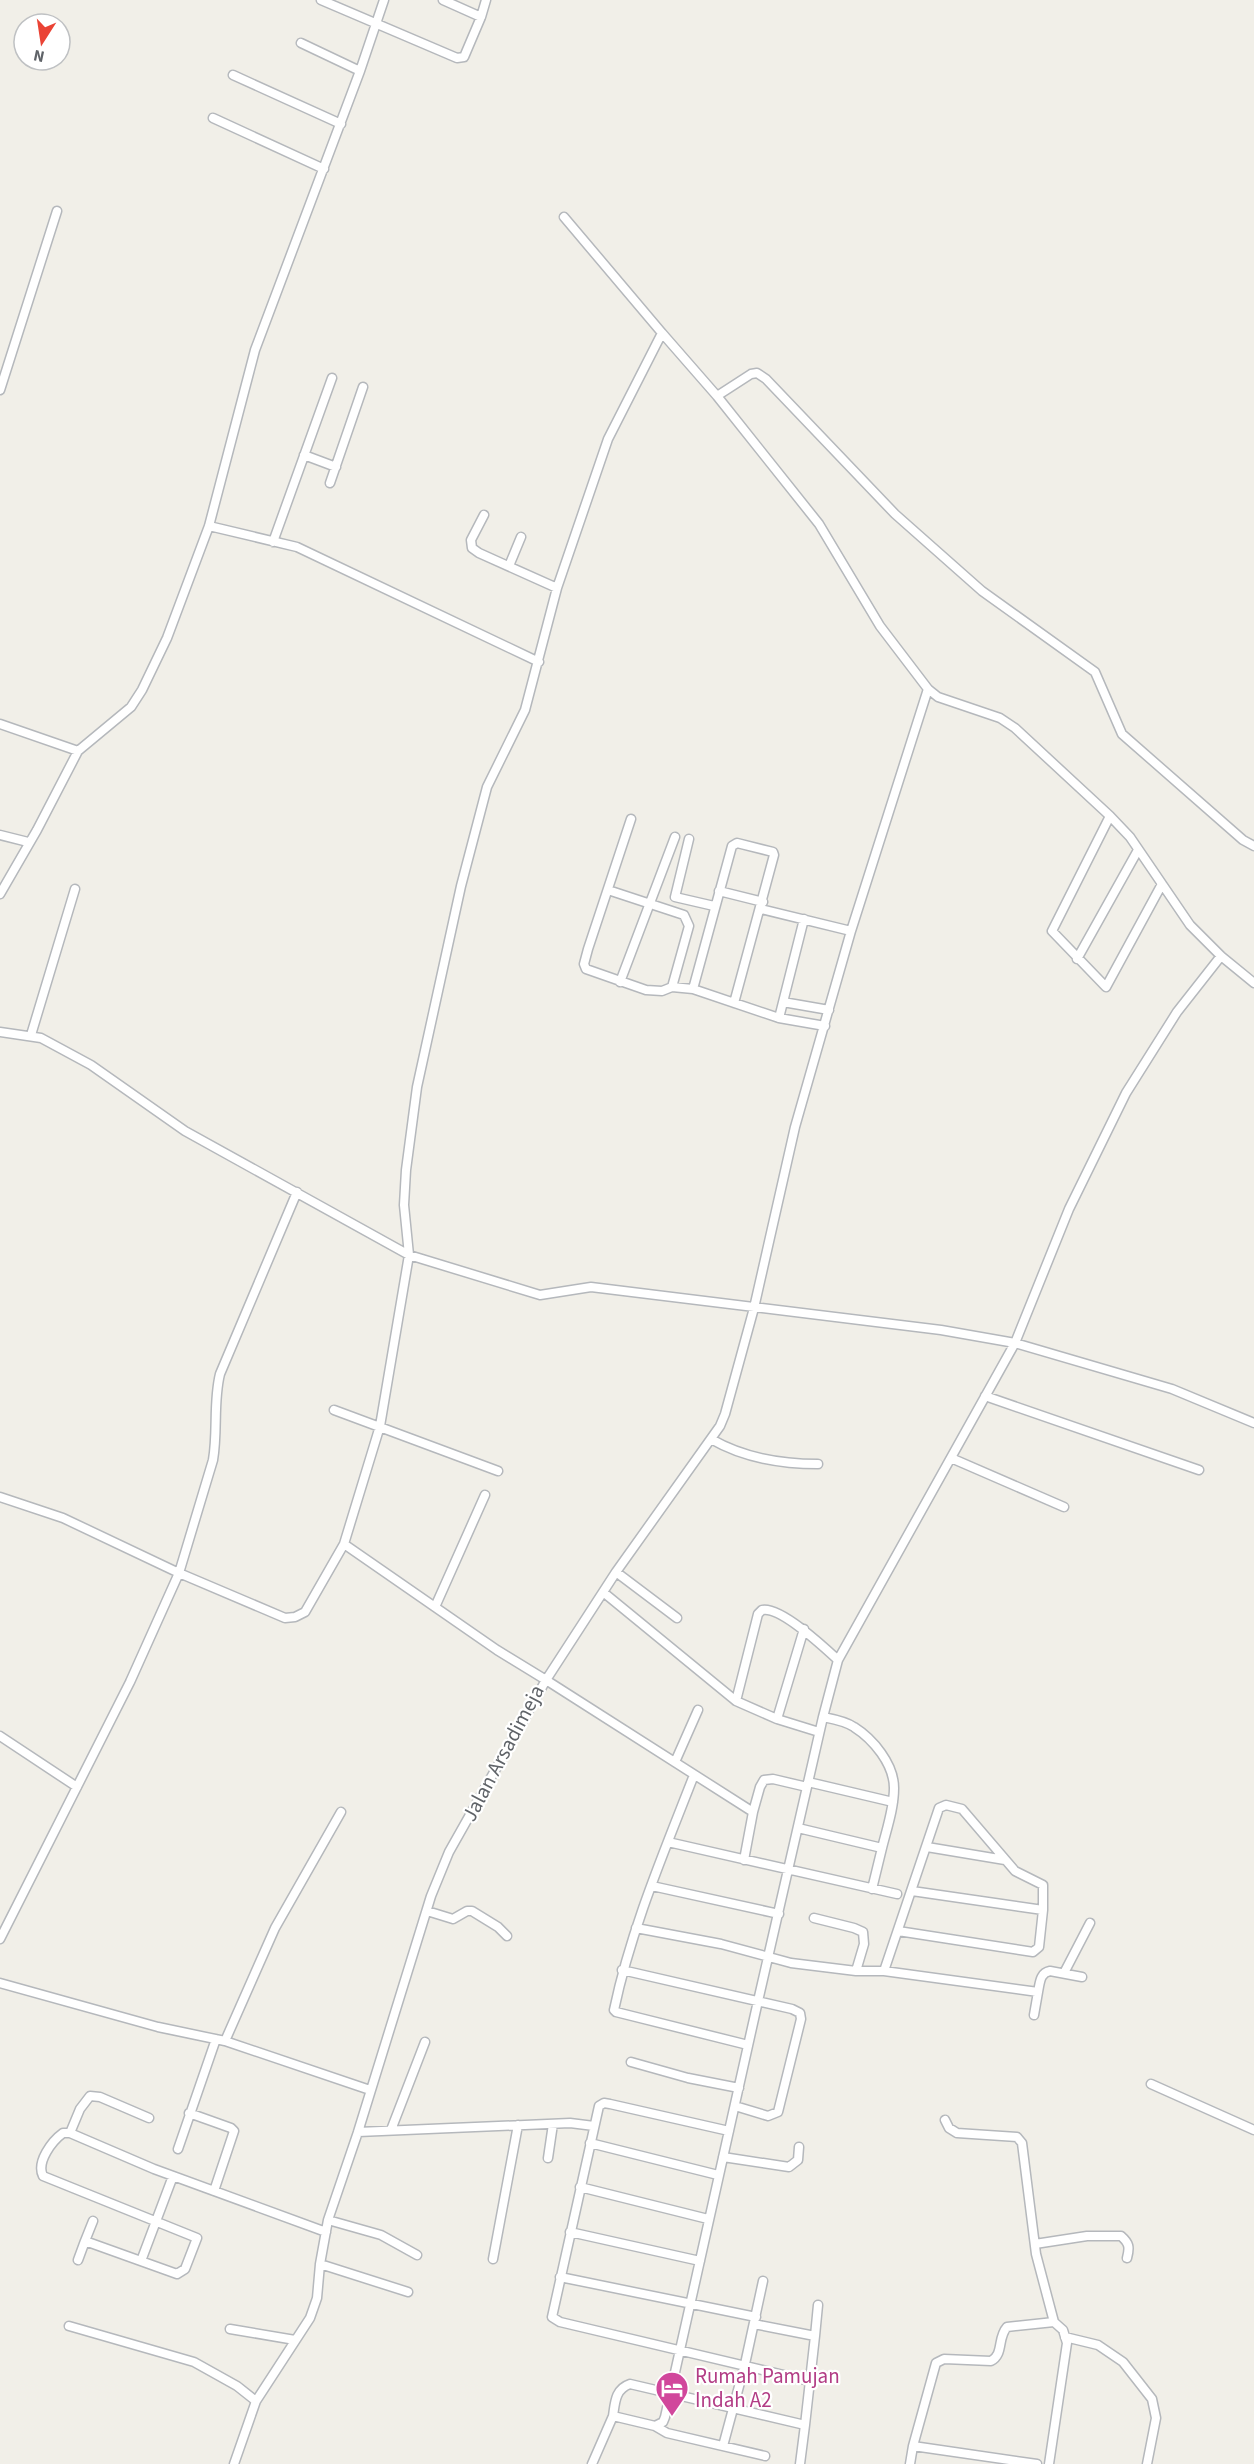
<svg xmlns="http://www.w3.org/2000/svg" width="1254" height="2464" viewBox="0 0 1254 2464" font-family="'Source Sans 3',sans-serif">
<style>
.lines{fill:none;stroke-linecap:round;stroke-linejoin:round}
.minor-casing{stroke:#b5b8bc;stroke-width:11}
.minor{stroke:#fff;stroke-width:8}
.labels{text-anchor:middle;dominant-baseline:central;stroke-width:4.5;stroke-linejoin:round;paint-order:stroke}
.street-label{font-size:21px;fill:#5f6368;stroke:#fff}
.hotel-label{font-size:21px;fill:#b23c85;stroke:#fff;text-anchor:start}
</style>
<rect width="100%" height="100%" fill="#f1efe8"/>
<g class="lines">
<defs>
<path id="minor" d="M 321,0 L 457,58 L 464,57 L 481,17 L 486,0
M 443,0 L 481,17
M 301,43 L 360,71
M 233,75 L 341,124
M 213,118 L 324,169
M 564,217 L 662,333
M 0,390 L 57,211
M 717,396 L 751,374 L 757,373 L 766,379 L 895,514 L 982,591 L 1095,672 L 1122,734 L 1243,840 L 1254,846
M 304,455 L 336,467
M 330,483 L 363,387
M 484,515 L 471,540 L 472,548 L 479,553 L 557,588
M 209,526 L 297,547 L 539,662
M 273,542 L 332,378
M 509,566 L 521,537
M 0,724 L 78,751
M 1110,816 L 1052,931 L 1106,987 L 1162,884
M 631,819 L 588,949 L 584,964 L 586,969 L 646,990 L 662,991 L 672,987 L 693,989 L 779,1018 L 825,1026
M 0,835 L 28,842
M 689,839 L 675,897 L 714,906
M 608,890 L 684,915 L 689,926 L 672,987
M 719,891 L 763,902
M 0,894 L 37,830 L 78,751 L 131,707 L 142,690 L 167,638 L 209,526 L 255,350 L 360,71 L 384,0
M 761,909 L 851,931
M 1077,959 L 1138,850
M 620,982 L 675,837
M 1254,983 L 1221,956 L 1190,925 L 1130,837 L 1110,816 L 1015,728 L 1000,718 L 938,697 L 928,689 L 880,626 L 819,524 L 717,396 L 662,333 L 608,439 L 557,588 L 525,710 L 487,787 L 461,886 L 417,1087 L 406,1170 L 404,1205 L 409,1255 L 540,1295 L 591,1287 L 941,1330 L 1015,1343 L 1172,1389 L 1254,1423
M 693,989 L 732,846 L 737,843 L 773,852 L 774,855 L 734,1003
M 783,1002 L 829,1010
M 779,1018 L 804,919
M 0,1032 L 41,1038 L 91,1065 L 185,1131 L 409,1255 L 380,1426 L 344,1544 L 305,1612 L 295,1617 L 285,1618 L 179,1573 L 63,1518 L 0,1497
M 31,1035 L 75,889
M 985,1396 L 1199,1470
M 334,1410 L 498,1471
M 711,1439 C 742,1457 781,1464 818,1464
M 951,1458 L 1064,1507
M 616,1572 L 677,1618
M 603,1592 L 736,1701
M 435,1607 L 485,1495
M 804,1629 L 777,1719 L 819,1732
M 823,1717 C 833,1719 845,1721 854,1727 C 873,1739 894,1764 894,1788 C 894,1808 887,1828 882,1848
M 777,1719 L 736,1701 L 758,1614 L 762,1610 C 780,1606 824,1647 838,1660
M 0,1736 L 77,1787
M 675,1762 L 698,1710
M 694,1775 C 664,1852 631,1929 614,2010 L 616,2012 L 748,2045
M 808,1782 L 893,1802
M 807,1787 L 773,1779 L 764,1780 L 760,1787 L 753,1812 L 546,1680 L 616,1572 L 720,1426 L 725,1414 L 754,1308 L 795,1127 L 851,931 L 928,689
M 798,1828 L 882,1848 L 872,1889
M 668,1842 L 897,1894
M 927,1847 L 1005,1860
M 744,1860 L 753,1812
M 652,1886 L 779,1914
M 427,1911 L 453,1919 L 467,1911 L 472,1911 L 498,1927 L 507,1936
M 814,1918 L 854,1928 L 863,1932 L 864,1944 L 856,1971
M 636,1928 L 721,1944 L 791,1963 L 856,1971 L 884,1971 L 1038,1992 C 1040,1982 1040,1973 1050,1971 L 1082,1977
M 898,1931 L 1033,1952 L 1039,1947 L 1043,1910 L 912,1891
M 0,1939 L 130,1682 L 179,1573 L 213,1460 C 218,1431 213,1402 220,1374 L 297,1192
M 622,1970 L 792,2009 L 800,2013 L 801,2019 L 778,2112 L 768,2116 L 735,2106
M 884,1971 L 939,1808 L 946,1805 L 962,1809 L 1015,1871 L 1043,1885 L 1043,1910
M 1064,1973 L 1090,1923
M 0,1983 L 158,2027 L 225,2041 L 370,2090
M 1034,2015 L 1038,1992
M 225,2041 L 275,1928 L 341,1812
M 631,2062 L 688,2078 L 739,2088
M 1151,2084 L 1254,2130
M 189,2113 L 231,2128 L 234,2131 L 214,2191
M 945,2120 L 949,2128 L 957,2133 L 1017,2137 L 1022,2143 L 1036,2254 L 1054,2322 L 1063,2330 L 1067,2343 L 1049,2464
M 391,2130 L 425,2042
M 729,2131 L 610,2104 L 604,2103 L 599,2106 L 552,2317 L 560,2322 L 809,2381
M 358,2132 L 570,2123 L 594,2126
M 70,2133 L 80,2109 L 90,2096 L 100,2097 L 149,2118
M 590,2143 L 718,2175
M 178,2149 L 216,2039
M 723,2157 L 789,2167 L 798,2160 L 799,2147
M 548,2158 L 553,2124
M 580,2187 L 708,2219
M 328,2220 L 381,2235 L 417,2255
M 570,2232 L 700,2261
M 85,2241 L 93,2221
M 1035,2244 L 1087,2236 L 1121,2236 C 1129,2243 1130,2247 1127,2258
M 493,2259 L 518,2125
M 78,2260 L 85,2241 L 177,2274 L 185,2269 L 197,2238 L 43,2176 C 36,2162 52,2141 63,2133 L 70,2133 L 154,2169 L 326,2232
M 141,2261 L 173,2176
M 320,2264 L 408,2292
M 560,2277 L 756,2317
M 69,2326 L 194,2362 L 237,2386 L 256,2401
M 230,2329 L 295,2340
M 815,2336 L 818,2305
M 1065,2337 L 1098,2345 L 1123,2362 L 1152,2399 L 1156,2418 L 1147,2464
M 613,2416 C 615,2403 615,2389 630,2384 L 805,2425 L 815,2336 L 754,2324
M 655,2426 L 667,2433 L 765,2456
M 723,2446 L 745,2364 L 763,2281
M 913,2446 L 936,2363 L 944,2359 L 991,2361 C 1004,2354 997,2338 1007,2327 L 1054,2322
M 234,2464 L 256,2401 L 310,2318 L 317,2298 L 320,2264 L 328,2220 L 358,2132 L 431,1896 L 449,1852 L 546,1680 L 497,1650 L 344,1544
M 592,2464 L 613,2416 L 655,2426 L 663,2422 L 665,2417 L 758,2001 L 823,1717 L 838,1660 L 1015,1343 L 1069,1209 L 1126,1093 L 1177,1012 L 1221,956
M 800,2464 L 805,2425
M 910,2464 L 913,2446 L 1037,2464"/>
</defs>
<!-- minor casing -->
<use href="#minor" class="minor-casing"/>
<!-- minor -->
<use href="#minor" class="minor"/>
</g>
<!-- icons -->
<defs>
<symbol id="hotel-pin" viewBox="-11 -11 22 30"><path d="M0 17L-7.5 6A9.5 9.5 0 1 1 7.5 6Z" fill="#d1479c" stroke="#fff"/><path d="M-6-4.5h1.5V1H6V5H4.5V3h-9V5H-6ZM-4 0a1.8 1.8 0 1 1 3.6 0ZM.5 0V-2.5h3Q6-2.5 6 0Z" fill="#fff"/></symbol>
</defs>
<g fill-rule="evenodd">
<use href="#hotel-pin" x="653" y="2369" width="38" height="52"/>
</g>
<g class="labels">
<!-- street labels -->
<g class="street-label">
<text transform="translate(503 1753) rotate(-62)">Jalan Arsadimeja</text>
</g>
<!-- hotel labels -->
<g class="hotel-label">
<text x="695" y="2376">Rumah Pamujan<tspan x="695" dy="24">Indah A2</tspan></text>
</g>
</g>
<!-- north arrow -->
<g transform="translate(42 42) rotate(192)"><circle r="28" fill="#ffffff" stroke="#bfc1c3" stroke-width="1.5"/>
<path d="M0-4.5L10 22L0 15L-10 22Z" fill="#ea4335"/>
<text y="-9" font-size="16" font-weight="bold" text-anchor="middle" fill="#5f6368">N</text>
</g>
</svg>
